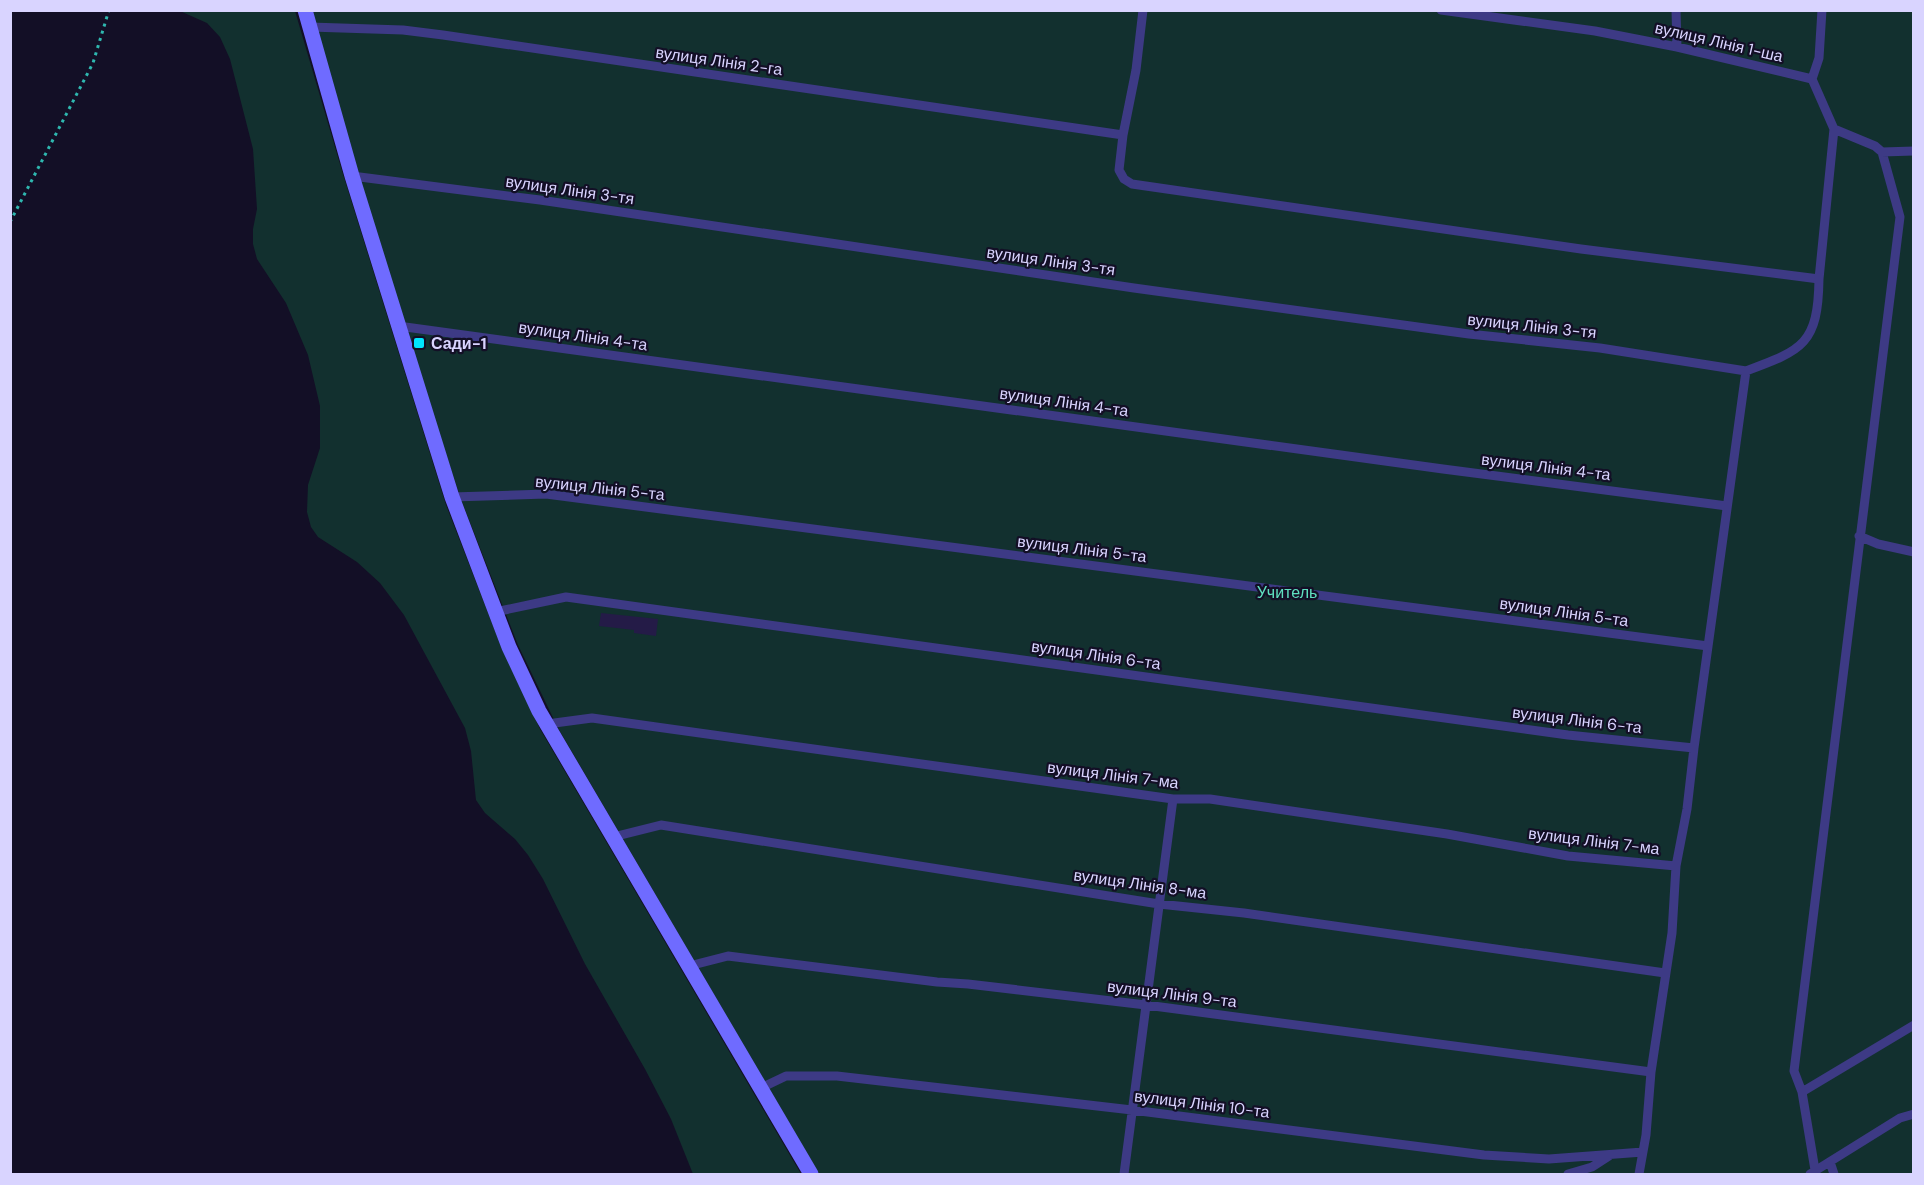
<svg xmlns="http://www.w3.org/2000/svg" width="1924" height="1185" viewBox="0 0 1924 1185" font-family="'DM Sans',sans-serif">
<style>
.green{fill:#12302f}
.building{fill:#241b47}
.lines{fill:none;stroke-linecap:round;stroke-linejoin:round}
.path{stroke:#2fb8b0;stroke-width:3;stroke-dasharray:3 4.5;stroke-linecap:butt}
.service{stroke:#3d3a85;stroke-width:9}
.secondary{stroke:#6f6bff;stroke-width:15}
.poi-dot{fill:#00e5ff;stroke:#130f26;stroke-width:2}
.labels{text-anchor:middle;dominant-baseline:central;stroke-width:4.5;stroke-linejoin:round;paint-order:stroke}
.street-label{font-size:16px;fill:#d9d4ff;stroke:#130f26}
.poi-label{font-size:16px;font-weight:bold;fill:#d9d4ff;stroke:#130f26;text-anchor:start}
.park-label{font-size:16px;fill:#5fe0c0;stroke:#130f26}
</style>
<rect width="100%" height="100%" fill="#130f26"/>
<!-- green -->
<path class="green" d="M 180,11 L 295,11 L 342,171 L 446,505 L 502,649 L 540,729 L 801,1174 L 693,1174 L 671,1119 L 645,1069 L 585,964 L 543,879 L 528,855 L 515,839 L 485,813 L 476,800 L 471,751 L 465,728 L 404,615 L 380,583 L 357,562 L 318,537 L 311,527 L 307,512 L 308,485 L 320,448 L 320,406 L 308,355 L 286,303 L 257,259 L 253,244 L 253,229 L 257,209 L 253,149 L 230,59 L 220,37 L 207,23 Z
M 311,11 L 1913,11 L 1913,1174 L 819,1174 L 558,728 L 518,645 L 462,502 L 438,431 L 355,166 Z"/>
<!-- building -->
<path class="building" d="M 601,613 L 658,619 L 656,636 L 634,633 L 634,630 L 599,626 Z"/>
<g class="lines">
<!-- path -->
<path class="path" d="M 10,222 L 93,63 L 109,10"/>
<!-- service -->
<path class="service" d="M 1143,10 L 1136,70 L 1123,135 L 1119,170 L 1124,179 L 1132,184 L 1581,249 L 1819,279
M 1441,10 L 1595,31 L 1677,47 L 1812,79
M 1676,10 L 1677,47
M 310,27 L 403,30 L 443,35 L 1123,135
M 1882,152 L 1914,151
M 352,176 L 540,200 L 1134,288 L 1469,334 L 1600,348 L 1746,371
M 398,326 L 1443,469 L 1727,506
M 452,497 L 546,494 L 1708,646
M 1859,536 L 1878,544 L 1914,552
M 495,612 L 566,597 L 1568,735 L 1694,748
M 547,724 L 592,718 L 1173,799 L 1210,799 L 1447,834 L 1568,856 L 1676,866
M 613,837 L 661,825 L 1159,904 L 1244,913 L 1665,973
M 689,966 L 728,956 L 937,982 L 968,984 L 1146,1005 L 1651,1072
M 761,1088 L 786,1076 L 837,1076 L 1132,1110 L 1484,1155 L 1549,1159 L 1643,1152
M 1802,1092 L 1914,1025
M 1830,1162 L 1834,1174
M 1815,1170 L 1802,1092 L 1794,1071 L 1900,217 L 1882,152 L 1875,146 L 1834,129
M 1124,1174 L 1173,799
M 1568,1174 L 1592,1167 L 1609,1156
M 1639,1174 L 1646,1135 L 1651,1072 L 1672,933 L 1676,866 L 1687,809 L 1694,748 L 1746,371 C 1803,350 1818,344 1819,279 L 1834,129 L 1812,79 L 1819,58 L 1822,10
M 1810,1174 L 1900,1118 L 1914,1114"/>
<!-- secondary -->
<path class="secondary" d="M 305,10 L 352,176 L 452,497 L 509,647 L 539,711 L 811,1174"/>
</g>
<!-- markers -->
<rect class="poi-dot" x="413" y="337" width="12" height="12" rx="3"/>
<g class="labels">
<!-- street labels -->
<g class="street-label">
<text transform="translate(1719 42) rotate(13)">вулиця Лінія 1-ша</text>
<text transform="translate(719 61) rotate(8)">вулиця Лінія 2-га</text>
<text transform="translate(570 190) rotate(8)">вулиця Лінія 3-тя</text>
<text transform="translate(1051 261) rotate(8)">вулиця Лінія 3-тя</text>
<text transform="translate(1532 326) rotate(6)">вулиця Лінія 3-тя</text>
<text transform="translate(583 336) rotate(8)">вулиця Лінія 4-та</text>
<text transform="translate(1064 402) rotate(8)">вулиця Лінія 4-та</text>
<text transform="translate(1546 467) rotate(7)">вулиця Лінія 4-та</text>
<text transform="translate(600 488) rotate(6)">вулиця Лінія 5-та</text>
<text transform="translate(1082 549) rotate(7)">вулиця Лінія 5-та</text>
<text transform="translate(1564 612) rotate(8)">вулиця Лінія 5-та</text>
<text transform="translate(1096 655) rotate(8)">вулиця Лінія 6-та</text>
<text transform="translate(1577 720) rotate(7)">вулиця Лінія 6-та</text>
<text transform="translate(1113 775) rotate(7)">вулиця Лінія 7-ма</text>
<text transform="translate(1594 841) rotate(7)">вулиця Лінія 7-ма</text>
<text transform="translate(1140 884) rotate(8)">вулиця Лінія 8-ма</text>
<text transform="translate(1172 994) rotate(7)">вулиця Лінія 9-та</text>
<text transform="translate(1202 1104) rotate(7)">вулиця Лінія 10-та</text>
</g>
<!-- poi labels -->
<g class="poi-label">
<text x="431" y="343">Сади-1</text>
</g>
<!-- park labels -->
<g class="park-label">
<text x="1287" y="592">Учитель</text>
</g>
</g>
<!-- border -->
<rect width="1924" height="1185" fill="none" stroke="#d9d4ff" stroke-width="24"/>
</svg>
